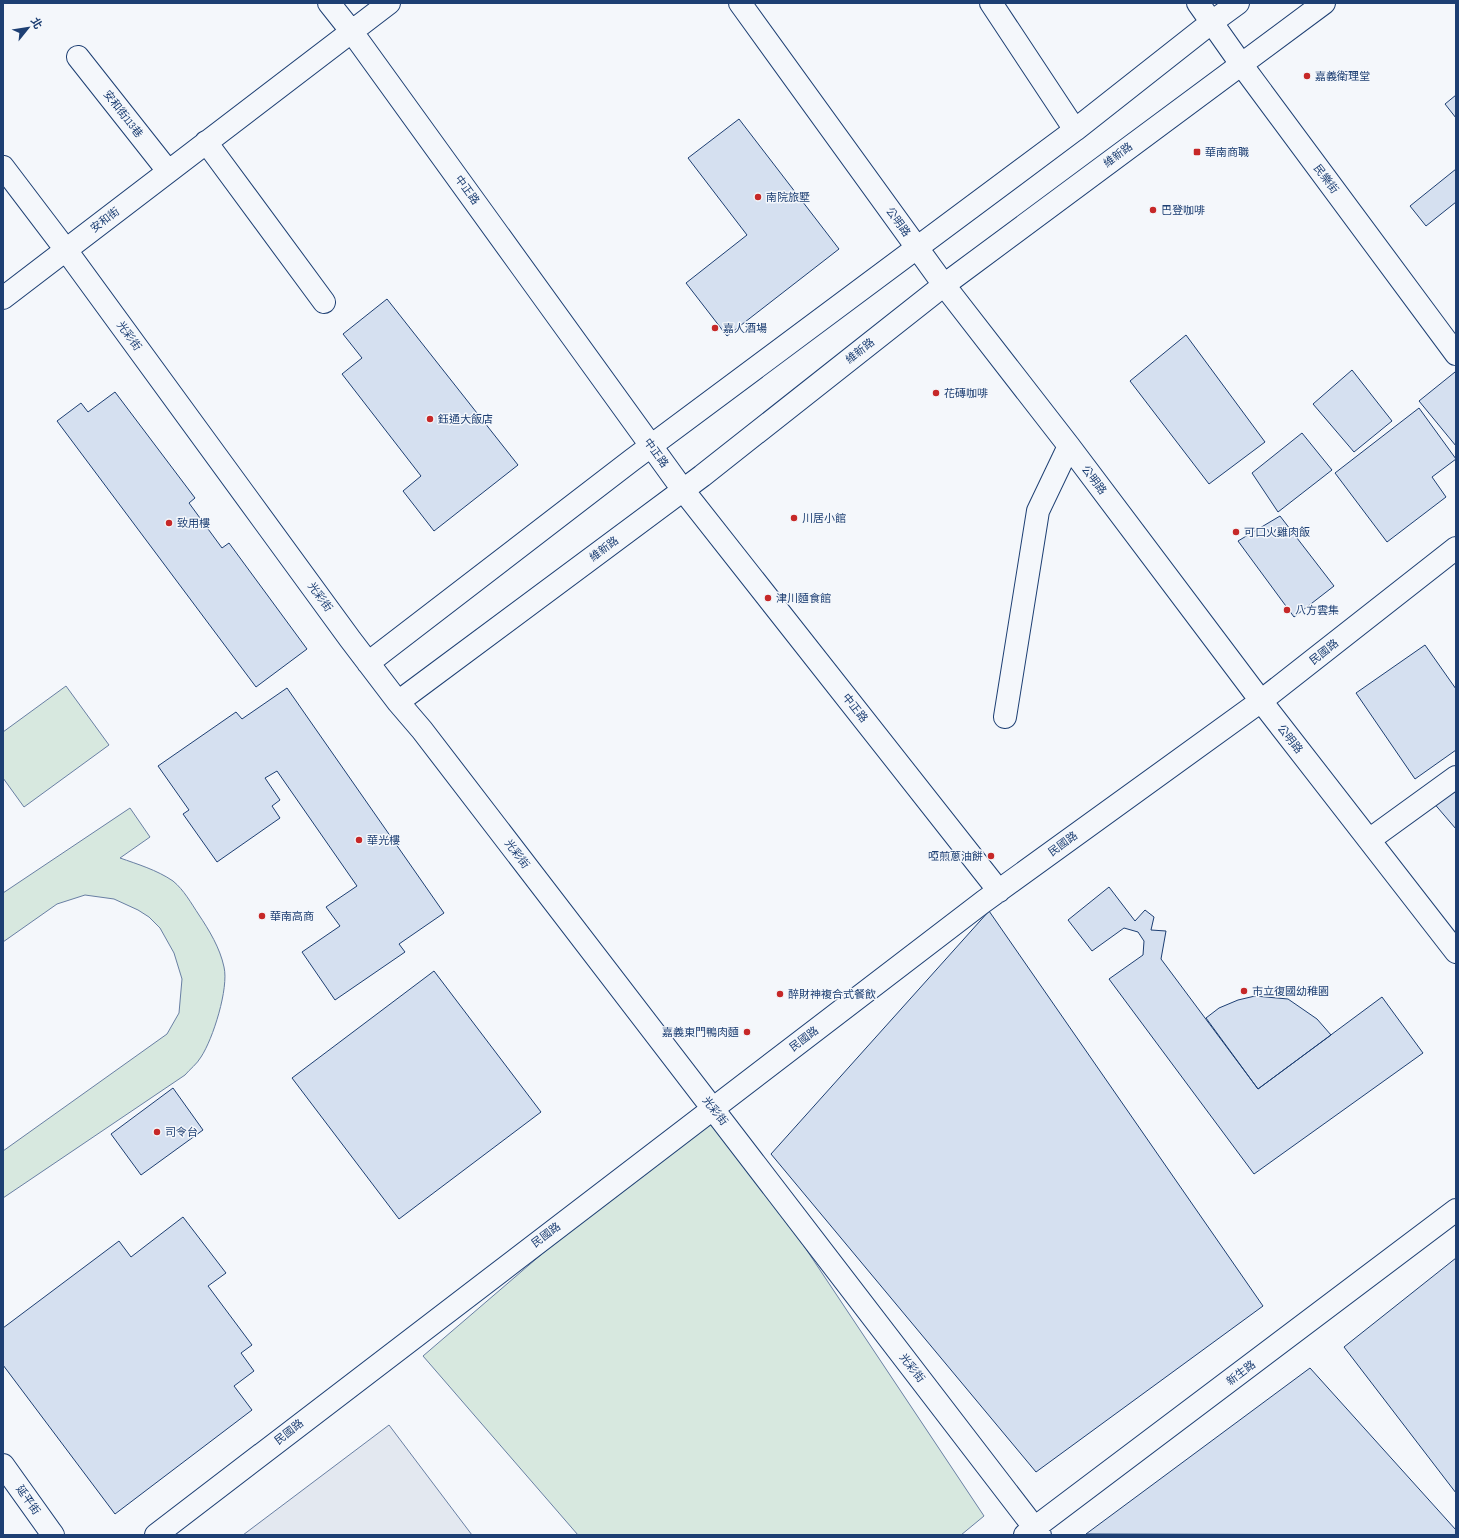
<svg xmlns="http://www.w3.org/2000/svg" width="1459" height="1538" viewBox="0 0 1459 1538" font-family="'Sofia Sans Condensed','Noto Sans TC',sans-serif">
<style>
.green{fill:#d7e8df;stroke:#687fa3}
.parking{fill:#e3e8f0;stroke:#687fa3}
.building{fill:#d5e0f0;stroke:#1d3f73}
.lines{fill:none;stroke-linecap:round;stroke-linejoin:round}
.minor-casing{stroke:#1d3f73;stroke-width:24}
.minor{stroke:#f4f7fb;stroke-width:22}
.poi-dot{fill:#c62828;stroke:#f4f7fb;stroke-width:1.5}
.labels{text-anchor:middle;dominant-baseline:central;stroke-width:3;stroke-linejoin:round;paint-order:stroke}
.poi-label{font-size:11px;fill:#1d3f73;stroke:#f4f7fb;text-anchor:start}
.street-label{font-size:11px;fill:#1d3f73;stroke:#f4f7fb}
</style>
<rect width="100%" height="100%" fill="#f4f7fb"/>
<!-- green -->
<path class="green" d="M 66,686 L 109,745 L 24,807 L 3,778 L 3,732 Z
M 130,808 L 150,837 L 120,858 C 137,864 157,870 173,881 C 184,890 191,903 199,915 C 209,930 220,948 224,967 C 229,988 213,1039 201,1057 C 197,1064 190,1069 185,1075 L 3,1198 L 3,1151 L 167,1034 L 179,1013 L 182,979 L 174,953 L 160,928 L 149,917 L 138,910 L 114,899 L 85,895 L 57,904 L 3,942 L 3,893 Z
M 712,1108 L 984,1516 L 961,1535 L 578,1535 L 423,1356 Z"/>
<!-- parking -->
<path class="parking" d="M 389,1425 L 472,1535 L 243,1535 Z"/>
<!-- building -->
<path class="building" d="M 1456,95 L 1456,118 L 1445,104 Z
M 739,119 L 839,249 L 727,336 L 686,283 L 747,235 L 688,158 Z
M 1456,169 L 1456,202 L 1426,226 L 1410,206 Z
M 387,299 L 518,465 L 434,531 L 403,491 L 421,476 L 342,374 L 362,358 L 343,334 Z
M 1186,335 L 1265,442 L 1209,484 L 1130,381 Z
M 1352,370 L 1392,421 L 1354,452 L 1313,404 Z
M 1455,372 L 1456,373 L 1456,446 L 1419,401 Z
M 115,392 L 195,498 L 189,503 L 222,548 L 229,543 L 307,649 L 256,687 L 57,421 L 81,403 L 88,412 Z
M 1419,408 L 1456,459 L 1432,477 L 1446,497 L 1387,542 L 1335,473 Z
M 1302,433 L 1332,470 L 1278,512 L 1252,473 Z
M 1280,516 L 1334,586 L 1294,617 L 1238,541 Z
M 1425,645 L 1456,689 L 1456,750 L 1415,779 L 1356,693 Z
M 287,688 L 444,913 L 399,944 L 405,952 L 335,1000 L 302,952 L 340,926 L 326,907 L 357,886 L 277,771 L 265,778 L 280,800 L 272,806 L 280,818 L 217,862 L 183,814 L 189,810 L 158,766 L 236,712 L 242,719 Z
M 1456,784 L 1456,829 L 1432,801 Z
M 1109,887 L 1135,921 L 1145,910 L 1154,917 L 1151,930 L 1166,931 L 1161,959 L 1258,1089 L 1382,997 L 1423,1053 L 1254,1174 L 1109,979 L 1143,955 L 1144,941 L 1138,932 L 1124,928 L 1092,951 L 1068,920 Z
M 989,911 L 1263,1306 L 1036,1472 L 771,1154 Z
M 434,971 L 541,1112 L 399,1219 L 292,1078 Z
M 1255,996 L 1288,999 L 1317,1019 L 1331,1035 L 1258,1089 L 1206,1018 L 1219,1008 L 1238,1000 Z
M 173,1088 L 203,1130 L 141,1175 L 111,1134 Z
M 183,1217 L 226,1273 L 208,1286 L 252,1345 L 241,1353 L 254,1371 L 234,1386 L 252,1410 L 115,1514 L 3,1365 L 3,1328 L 119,1241 L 131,1257 Z
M 1456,1258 L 1456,1493 L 1344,1347 Z
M 1310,1368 L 1456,1530 L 1456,1535 L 1086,1534 Z"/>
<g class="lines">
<defs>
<path id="minor" d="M 329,3 L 352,32 L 683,490 L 999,891
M 740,3 L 944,285 L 1069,446 L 1261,701 L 1456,952
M 991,3 L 1075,130
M 1198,3 L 1241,64 L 1456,354
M 78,57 L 168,171
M 206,142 L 324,302
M 3,167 L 66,250 L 350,639 L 398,702 L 422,730 L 1040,1535
M 3,298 L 389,3
M 368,663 L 632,460 L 1075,130 L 1212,22 L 1238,3
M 398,702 L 702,476 L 944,285 L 1324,3
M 1005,717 L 1038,511 L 1069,446
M 1369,840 L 1456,777
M 3,1465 L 53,1535
M 156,1535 L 983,902 L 1261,701 L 1456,548
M 1025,1535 L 1456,1210"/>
</defs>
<!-- minor casing -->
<use href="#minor" class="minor-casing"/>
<!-- minor -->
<use href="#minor" class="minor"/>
</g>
<!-- markers -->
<g class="poi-dot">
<circle cx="1307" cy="76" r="4"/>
<rect x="1193" y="148" width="8" height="8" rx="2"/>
<circle cx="758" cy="197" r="4"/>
<circle cx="1153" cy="210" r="4"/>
<circle cx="715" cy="328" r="4"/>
<circle cx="936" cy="393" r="4"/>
<circle cx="430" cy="419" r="4"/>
<circle cx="794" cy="518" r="4"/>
<circle cx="169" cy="523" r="4"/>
<circle cx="1236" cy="532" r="4"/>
<circle cx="768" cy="598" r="4"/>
<circle cx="1287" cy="610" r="4"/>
<circle cx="359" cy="840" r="4"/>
<circle cx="991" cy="856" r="4"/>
<circle cx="262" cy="916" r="4"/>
<circle cx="1244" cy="991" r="4"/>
<circle cx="780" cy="994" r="4"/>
<circle cx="747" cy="1032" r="4"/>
<circle cx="157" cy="1132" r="4"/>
</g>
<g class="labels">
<!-- poi labels -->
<g class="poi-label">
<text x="1315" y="76">嘉義衛理堂</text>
<text x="1205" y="152">華南商職</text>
<text x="766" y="197">南院旅墅</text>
<text x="1161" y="210">巴登咖啡</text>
<text x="723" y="328">嘉人酒場</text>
<text x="944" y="393">花磚咖啡</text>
<text x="438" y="419">鈺通大飯店</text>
<text x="802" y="518">川居小館</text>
<text x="177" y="523">致用樓</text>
<text x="1244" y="532">可口火雞肉飯</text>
<text x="776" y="598">津川麵食館</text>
<text x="1295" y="610">八方雲集</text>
<text x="367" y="840">華光樓</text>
<text x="983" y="856" text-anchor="end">啞煎蔥油餅</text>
<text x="270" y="916">華南高商</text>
<text x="1252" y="991">市立復國幼稚園</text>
<text x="788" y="994">醉財神複合式餐飲</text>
<text x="739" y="1032" text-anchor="end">嘉義東門鴨肉麵</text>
<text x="165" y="1132">司令台</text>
</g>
<!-- street labels -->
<g class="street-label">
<text transform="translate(123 114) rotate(52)">安和街113巷</text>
<text transform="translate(1118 155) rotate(-37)">維新路</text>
<text transform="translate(1326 179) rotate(53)">民樂街</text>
<text transform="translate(467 190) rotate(54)">中正路</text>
<text transform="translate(105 220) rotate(-37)">安和街</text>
<text transform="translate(898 222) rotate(54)">公明路</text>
<text transform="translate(129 336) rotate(54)">光彩街</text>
<text transform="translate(860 351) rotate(-38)">維新路</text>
<text transform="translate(656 453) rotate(54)">中正路</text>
<text transform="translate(1094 480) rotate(53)">公明路</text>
<text transform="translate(604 549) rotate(-37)">維新路</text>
<text transform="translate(320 597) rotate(54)">光彩街</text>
<text transform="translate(1324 652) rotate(-38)">民國路</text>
<text transform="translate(855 708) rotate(52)">中正路</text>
<text transform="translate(1290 739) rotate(52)">公明路</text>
<text transform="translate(1063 844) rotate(-36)">民國路</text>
<text transform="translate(517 854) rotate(53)">光彩街</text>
<text transform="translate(804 1039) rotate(-37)">民國路</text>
<text transform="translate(715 1111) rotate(52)">光彩街</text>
<text transform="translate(546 1235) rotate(-37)">民國路</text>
<text transform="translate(912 1368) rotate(52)">光彩街</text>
<text transform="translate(1241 1373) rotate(-37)">新生路</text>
<text transform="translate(289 1432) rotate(-38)">民國路</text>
<text transform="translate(28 1500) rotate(55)">延平街</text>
</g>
</g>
<!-- border -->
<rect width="1459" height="1538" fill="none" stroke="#1d3f73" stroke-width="8"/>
<!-- north arrow -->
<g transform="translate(28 28) rotate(60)" stroke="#f4f7fb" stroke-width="3" paint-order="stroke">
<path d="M0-3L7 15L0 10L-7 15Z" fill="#1d3f73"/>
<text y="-6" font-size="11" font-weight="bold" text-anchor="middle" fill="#1d3f73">北</text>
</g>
</svg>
